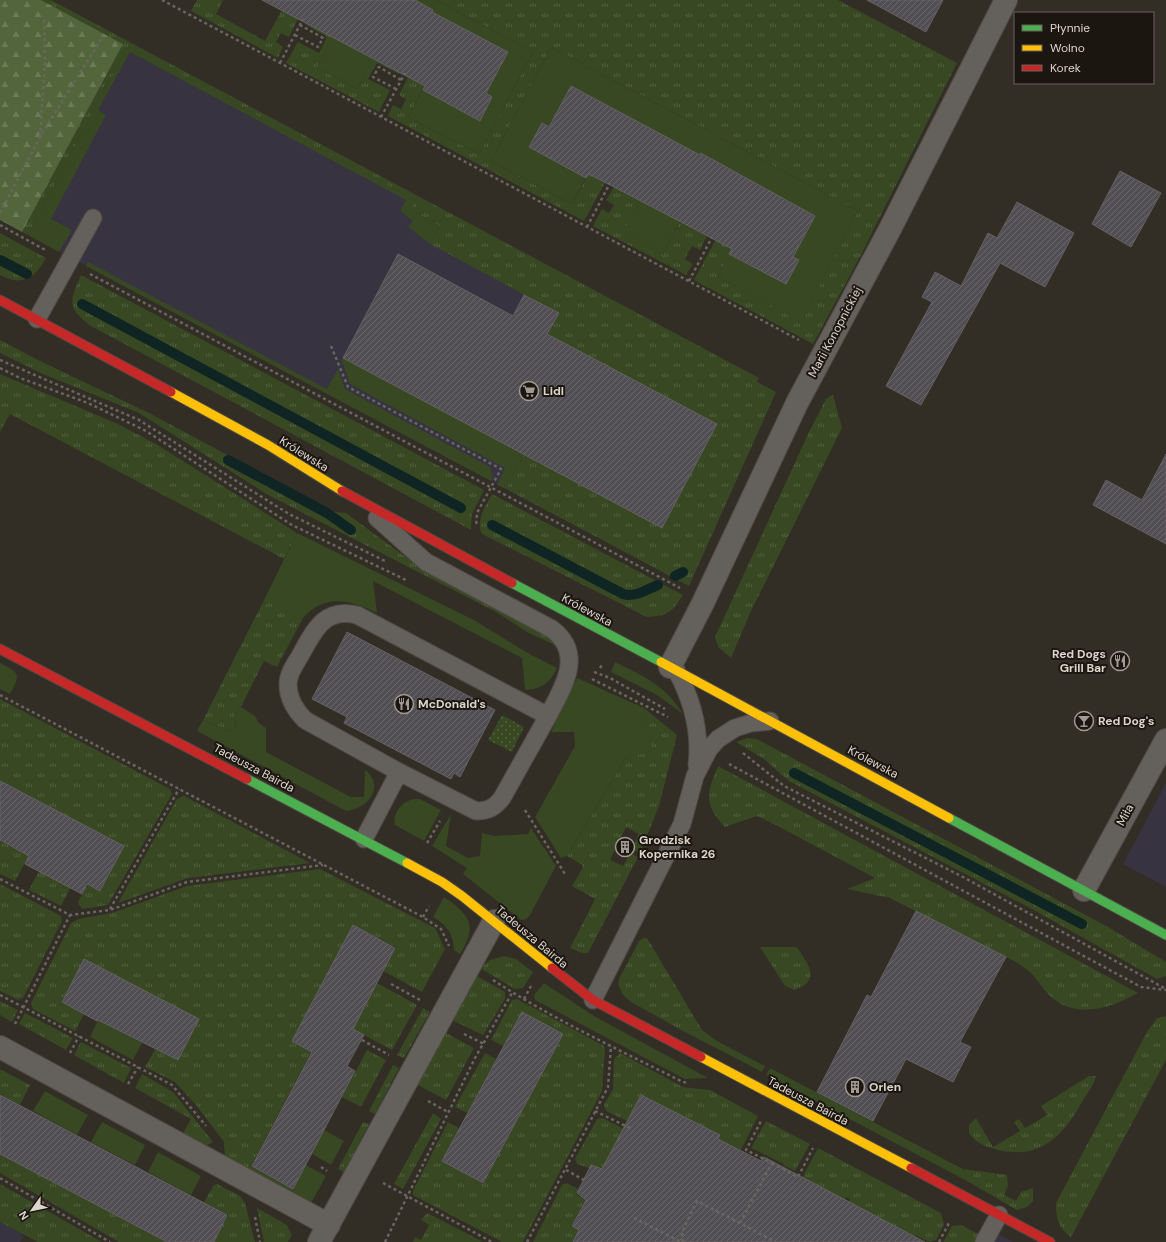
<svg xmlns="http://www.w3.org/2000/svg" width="1166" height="1242" viewBox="0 0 1166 1242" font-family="'DM Sans',sans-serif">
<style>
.commercial{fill:#373341}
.grass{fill:url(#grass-tufts)}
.forest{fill:url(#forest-firs)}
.park{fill:url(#park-dots)}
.garden{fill:#374822}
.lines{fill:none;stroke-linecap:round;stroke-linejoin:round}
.stream{stroke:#0f2524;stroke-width:10}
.building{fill:url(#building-hatch);stroke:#646162}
.lane-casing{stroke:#504b44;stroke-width:19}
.street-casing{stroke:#504b44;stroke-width:24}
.fast-casing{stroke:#504b44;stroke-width:11}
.slow-casing{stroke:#504b44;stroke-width:11}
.jam-casing{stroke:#504b44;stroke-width:11}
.path{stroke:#696660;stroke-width:2.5;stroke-dasharray:3 3;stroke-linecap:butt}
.lane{stroke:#64605b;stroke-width:17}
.street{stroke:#64605b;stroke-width:22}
.fast{stroke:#4caf50;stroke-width:9}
.slow{stroke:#ffc107;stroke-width:9}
.jam{stroke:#c62828;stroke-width:9}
.labels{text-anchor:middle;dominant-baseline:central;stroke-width:4;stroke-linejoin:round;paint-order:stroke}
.street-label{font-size:12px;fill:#dcd5cc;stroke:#1b1710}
.poi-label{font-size:12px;font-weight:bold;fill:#dcd5cc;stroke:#1b1710;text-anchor:start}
</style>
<defs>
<pattern id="grass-tufts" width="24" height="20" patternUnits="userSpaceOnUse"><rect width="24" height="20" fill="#374822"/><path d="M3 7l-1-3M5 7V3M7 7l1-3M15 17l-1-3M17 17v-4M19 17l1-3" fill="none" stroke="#536241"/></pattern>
<pattern id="forest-firs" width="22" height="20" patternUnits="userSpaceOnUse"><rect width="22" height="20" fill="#53663b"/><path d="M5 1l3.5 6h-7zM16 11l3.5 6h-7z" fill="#6b7b56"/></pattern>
<pattern id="park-dots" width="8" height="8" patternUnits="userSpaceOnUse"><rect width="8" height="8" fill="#374822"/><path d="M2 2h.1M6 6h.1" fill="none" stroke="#536241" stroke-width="1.8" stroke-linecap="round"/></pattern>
<pattern id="building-hatch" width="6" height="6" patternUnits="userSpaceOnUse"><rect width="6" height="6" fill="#524f54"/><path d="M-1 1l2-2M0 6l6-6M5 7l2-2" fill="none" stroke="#6a676b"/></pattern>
</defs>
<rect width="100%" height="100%" fill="#322d25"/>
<!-- commercial -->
<path class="commercial" d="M 123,44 L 776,392 L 689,586 L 22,232 Z
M 1166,783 L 1166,887 L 1123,864 Z
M 0,1222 L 24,1235 L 20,1242 L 0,1242 Z
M 998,1234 L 1014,1242 L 994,1242 Z"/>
<!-- grass -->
<path class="grass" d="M 41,0 L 51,0 L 759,378 L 757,382 L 776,392 L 689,586 L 506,489 L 524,454 L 662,527 L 717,424 L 547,334 L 558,313 L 432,245 L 430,244 L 440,226 L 410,210 L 415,200 L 128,47 L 28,235 L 22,232 L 123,44 Z
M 197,0 L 223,0 L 216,14 L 265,41 L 283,8 L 299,17 L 289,37 L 281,33 L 276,42 L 283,47 L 278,58 L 191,11 Z
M 436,0 L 838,0 L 957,63 L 861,255 L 813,344 L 694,280 L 716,239 L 733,248 L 718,277 L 801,321 L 858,211 L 551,47 L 491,161 L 572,204 L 590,172 L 606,181 L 584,221 L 388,116 L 393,105 L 401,109 L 406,99 L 399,95 L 409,75 L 426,84 L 408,117 L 479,154 L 533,52 Z
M 307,23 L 334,37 L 317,68 L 357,89 L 373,58 L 400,73 L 399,74 L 377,63 L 368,79 L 390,90 L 379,112 L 286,63 L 298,42 L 319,53 L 327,37 L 306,25 Z
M 614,187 L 640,201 L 624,232 L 663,254 L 680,222 L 707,236 L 700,250 L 692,246 L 685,259 L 693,264 L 686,275 L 593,226 L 602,209 L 609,213 L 614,205 L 606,200 Z
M 0,233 L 46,258 C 35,278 22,287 0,275 Z
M 81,275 L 484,490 L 472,514 L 471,530 L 91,326 C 67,308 69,302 81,275 Z
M 0,340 L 40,361 L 149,413 L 334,512 L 346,513 L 422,569 L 543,632 L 552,639 L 557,646 L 527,632 L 496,612 L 268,495 L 139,413 L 43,374 L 0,353 Z
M 0,374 L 118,424 L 156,444 L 297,533 L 284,559 L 10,414 L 0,432 Z
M 833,395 L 842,428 L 751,611 L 731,658 L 718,647 L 715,637 L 809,432 L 826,399 Z
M 492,494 L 683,595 C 672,612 668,616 647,617 L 482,534 C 475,520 486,506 492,494 Z
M 275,602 C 287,606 288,616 303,618 L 277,667 L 264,661 L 241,707 L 237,709 L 235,717 L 236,727 L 230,731 L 203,720 L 262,604 Z
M 0,699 L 170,789 L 172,794 L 108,905 L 82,909 L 78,902 L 87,885 L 101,891 L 124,846 L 0,781 Z
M 644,708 L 677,735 L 659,806 L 640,853 L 632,849 L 639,834 L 626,827 L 610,860 L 623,866 L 630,853 L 638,857 L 588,953 L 582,953 L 570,948 L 595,899 L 572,886 L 583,867 L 581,864 L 567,856 L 626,757 L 651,751 Z
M 747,738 L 757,739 L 1108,927 L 1166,962 L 1166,976 L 1157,979 L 1030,908 L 789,781 L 764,759 L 736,742 Z
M 718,766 L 1138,993 C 1111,1008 1076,1020 1050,996 C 1044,990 1039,982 1033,975 C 1029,970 1021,966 1016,962 L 890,898 L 847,889 L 875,878 L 772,823 L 757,816 L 725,827 C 703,804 707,793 718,766 Z
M 184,796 L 310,863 L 188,878 L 118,903 L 177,799 Z
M 0,841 L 29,856 L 15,881 L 0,874 Z
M 43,863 L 75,879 L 61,906 L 29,890 Z
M 320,869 L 435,928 L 445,949 L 422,992 L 383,971 L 396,947 L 353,925 L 292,1041 L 311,1052 L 251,1166 L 293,1189 L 291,1194 L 225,1160 L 224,1142 L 196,1105 L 175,1082 L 145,1067 L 156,1048 L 178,1060 L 199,1019 L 84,959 L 61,1002 L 84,1014 L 75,1031 L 33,1009 L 31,1003 L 71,923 L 79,919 L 112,913 L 187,886 Z
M 0,884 L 61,916 L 62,921 L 23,998 L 18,1000 L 0,991 Z
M 644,938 L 647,938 L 702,1030 L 683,1031 L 631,1002 L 623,995 L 618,984 L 619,979 L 639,941 Z
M 760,947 L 797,947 C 808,964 822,980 795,990 L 785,986 Z
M 504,956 L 516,959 L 533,972 L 523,988 L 515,989 L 480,968 L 490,960 Z
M 477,976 L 505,992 L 505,999 L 483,1035 L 452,1020 Z
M 377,983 L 417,1005 L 392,1050 L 353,1029 Z
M 517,999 L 604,1046 L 605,1049 L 602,1091 L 523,1242 L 502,1242 L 413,1195 L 413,1191 L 448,1122 L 459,1128 L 442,1161 L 483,1184 L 563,1034 L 523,1012 L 503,1046 L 491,1040 L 512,1000 Z
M 0,1001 L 18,1010 L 12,1022 L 0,1015 Z
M 423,1008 L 430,1012 L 404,1058 L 397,1055 Z
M 25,1013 L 73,1038 L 66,1050 L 19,1024 Z
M 1166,1016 L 1166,1060 L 1071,1237 C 1058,1228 1056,1218 1056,1203 L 1147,1032 L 1157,1018 Z
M 446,1033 L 474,1048 L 446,1100 L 418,1085 Z
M 81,1042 L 131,1068 L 124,1083 L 74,1055 Z
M 367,1050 L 386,1060 L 361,1107 L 342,1097 Z
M 485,1053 L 496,1059 L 467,1113 L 455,1107 Z
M 620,1053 L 683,1087 L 710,1090 L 758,1116 L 741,1150 L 719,1139 L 720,1135 L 691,1120 L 668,1112 L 669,1109 L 641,1095 L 627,1121 L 606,1111 L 604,1105 L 613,1089 L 614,1059 Z
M 393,1065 L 399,1068 L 375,1114 L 369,1111 Z
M 0,1069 L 30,1085 L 20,1105 L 0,1094 Z
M 142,1074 L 173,1092 L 213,1142 L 204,1147 L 182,1135 L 191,1119 L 135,1088 Z
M 1089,1076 L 1096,1076 C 1094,1084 1088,1093 1083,1100 C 1064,1135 1042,1160 998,1150 C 987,1147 975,1143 969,1133 L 969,1125 L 976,1118 L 993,1147 L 1020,1131 L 1014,1122 L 1019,1119 L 1025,1128 L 1047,1115 L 1041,1106 Z
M 433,1113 L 441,1119 L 403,1189 L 394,1184 Z
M 603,1118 L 630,1132 L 622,1147 L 615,1144 L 602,1169 L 591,1165 L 589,1168 L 577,1164 L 575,1159 L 597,1119 Z
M 766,1121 L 810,1144 L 795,1171 L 783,1165 L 784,1164 L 751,1148 Z
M 363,1122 L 369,1124 L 344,1172 L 338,1169 Z
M 818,1148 L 941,1213 L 944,1224 L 936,1240 L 929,1242 L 915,1235 L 911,1242 C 891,1220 874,1214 847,1205 L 850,1199 L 846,1197 L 845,1200 L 800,1182 Z
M 0,1154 L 166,1242 L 119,1242 L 0,1173 Z
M 963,1169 L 1007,1175 L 1008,1186 L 1004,1195 L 1016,1201 L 1021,1192 L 1033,1188 L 1033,1201 L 1027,1207 L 1017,1210 L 967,1181 Z
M 567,1183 L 578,1189 L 576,1194 L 585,1200 L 571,1226 L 579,1230 L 573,1242 L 533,1242 L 562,1185 Z
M 0,1184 L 102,1242 L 38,1242 L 0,1222 Z
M 217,1184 L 240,1196 L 245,1203 L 255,1242 L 214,1242 L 228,1215 L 204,1202 L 214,1185 Z
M 257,1208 L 287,1225 L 292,1235 L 288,1242 L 264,1242 Z
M 427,1213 L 433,1216 L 483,1242 L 413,1242 L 415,1237 L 421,1240 L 429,1225 L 421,1220 Z
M 961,1225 L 980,1235 L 976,1242 L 943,1242 L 952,1226 Z"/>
<!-- forest -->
<path class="forest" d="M 0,0 L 41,0 L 123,44 L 22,232 L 0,220 Z"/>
<!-- park -->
<path class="park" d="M 502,715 L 524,727 L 512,752 L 488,740 Z"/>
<!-- garden -->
<path class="garden" d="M 415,0 L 436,0 L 533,52 L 479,154 L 408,117 L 423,90 L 480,121 L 492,97 L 486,93 L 508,52 L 432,12 L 433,10 Z
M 334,35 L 374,57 L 357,89 L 317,68 Z
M 128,46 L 415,200 L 411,210 L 440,226 L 430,244 L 408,227 L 413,221 L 400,211 L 406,200 L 130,52 L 98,110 L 106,115 L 51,219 L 72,230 L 59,252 L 28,235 Z
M 551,47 L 858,211 L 801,322 L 718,277 L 729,254 L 786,284 L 799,260 L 793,257 L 815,216 L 702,153 L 700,155 L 571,86 L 549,127 L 542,123 L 529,147 L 586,178 L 572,204 L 491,161 Z
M 641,199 L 681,220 L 663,254 L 623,232 Z
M 88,262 L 327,389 L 338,369 L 345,389 L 490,467 L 493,477 L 491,481 L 86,266 Z
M 343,358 L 524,454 L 506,489 L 497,485 L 505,468 L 350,384 L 342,361 Z
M 297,533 L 474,620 L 526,652 L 557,668 C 550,683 542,689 525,690 L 522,658 L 373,581 L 377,613 C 351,600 325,593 303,618 C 279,616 290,599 262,604 Z
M 615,662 C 645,677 665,685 683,714 L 657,695 L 611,672 Z
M 0,663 C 20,673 21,674 10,694 L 0,689 Z
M 577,678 L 644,708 L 652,751 L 626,757 L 567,856 L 561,858 L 535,817 L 575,746 L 574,732 L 551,732 Z
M 241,707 L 255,716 L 258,722 L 266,728 L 266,752 L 351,797 L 364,797 L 365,770 C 386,786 368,809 346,811 L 197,731 L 203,720 L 230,731 L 236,727 L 235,717 L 237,709 Z
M 413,799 L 420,799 L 441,810 L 424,841 L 395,825 C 392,813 402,802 413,799 Z
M 451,814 L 446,846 L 468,858 L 480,856 L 482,833 L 495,836 L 528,834 L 531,828 L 556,866 L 530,915 L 526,919 L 521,920 L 463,874 L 467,868 L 432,846 Z
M 444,897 C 470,915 478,925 460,954 L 454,950 C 454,935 446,924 433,917 Z
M 544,983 L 594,1016 L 708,1078 L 685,1079 L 535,1000 L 534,995 Z
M 98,1020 L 142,1043 L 133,1060 L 90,1037 Z
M 702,1030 L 717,1041 L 765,1066 L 762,1072 L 683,1031 Z
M 770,1068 L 963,1169 L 967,1181 L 766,1075 Z
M 45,1091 L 88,1115 L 77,1135 L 33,1111 Z
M 102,1122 L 145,1145 L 135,1165 L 91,1142 Z
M 324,1130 L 344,1141 L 331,1165 L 312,1154 Z
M 158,1152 L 201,1176 L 191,1195 L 148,1172 Z
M 306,1165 L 326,1176 L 310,1205 L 291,1194 Z"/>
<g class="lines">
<!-- stream -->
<path class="stream" d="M 0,260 L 27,274
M 82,304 L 461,508
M 228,460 L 327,513 L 351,530
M 492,525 L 623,594 C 635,598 647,589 658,585
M 675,576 L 683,572
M 794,773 L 1082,924"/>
</g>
<!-- building -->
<path class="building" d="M 262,0 L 415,0 L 433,10 L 432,12 L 508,52 L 486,93 L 492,97 L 480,121 L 423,90 L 425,86 Z
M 867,0 L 943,0 L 926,32 Z
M 571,86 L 700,155 L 701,153 L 815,216 L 793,257 L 799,260 L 786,284 L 729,254 L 732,249 L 681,222 L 589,174 L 586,178 L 529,147 L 542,123 L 549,127 Z
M 1120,171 L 1161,193 L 1131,247 L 1092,224 Z
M 1017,202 L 1074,233 L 1045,287 L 1000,263 L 921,405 L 886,386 L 932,302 L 922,297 L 935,272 L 961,286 L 988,233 L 997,238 Z
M 398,254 L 513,316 L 524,295 L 559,313 L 547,334 L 717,424 L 662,528 L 343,358 Z
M 1166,454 L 1166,544 L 1093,505 L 1106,480 L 1142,500 Z
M 347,632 L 495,710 L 460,777 L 454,773 L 451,779 L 344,723 L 347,717 L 312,699 Z
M 0,781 L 124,846 L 100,891 L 87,884 L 82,894 L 25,864 L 29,856 L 0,840 Z
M 916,911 L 1006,957 L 960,1042 L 971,1047 L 953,1082 L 906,1059 L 873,1121 L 817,1092 L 867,995 L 871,997 Z
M 353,925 L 395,948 L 353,1029 L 364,1035 L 347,1066 L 355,1071 L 293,1189 L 252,1166 L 312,1052 L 292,1041 Z
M 84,959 L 199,1019 L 178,1060 L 98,1020 L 97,1021 L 62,1002 Z
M 522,1012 L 563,1034 L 483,1183 L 442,1161 Z
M 0,1095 L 227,1215 L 214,1242 L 167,1242 L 0,1154 Z
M 641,1095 L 720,1135 L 718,1139 L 761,1161 L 764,1157 L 925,1242 L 573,1242 L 579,1230 L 572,1226 L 586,1200 L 577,1193 L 591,1165 L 602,1169 Z"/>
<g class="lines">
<defs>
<path id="lane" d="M 37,319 L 93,218
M 377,518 L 426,562 L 552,629 C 585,654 563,687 548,716 L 357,615 C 324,607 314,631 300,656 C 295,664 288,674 288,684 C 288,698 295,710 305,720 L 399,772 L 476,811 C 489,811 495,807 502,798 L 548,716
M 676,670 C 693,701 701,731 697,765
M 364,839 L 399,772
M 593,1000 L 682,824 L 695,776 L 709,749 L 718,739 L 735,728 L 751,723 L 770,721
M 984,1242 L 999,1215"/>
<path id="street" d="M 670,667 L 703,603 L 797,403 L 890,229 L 1006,0
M 1084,890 L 1166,740
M 0,1047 L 329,1225
M 319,1242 L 494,921"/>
<path id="fast" d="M 512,583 L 661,662
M 247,779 L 407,863
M 949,818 L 1166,935"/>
<path id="slow" d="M 171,392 L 268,445 L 342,491
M 661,662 L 949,818
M 407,863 L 442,882 L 462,896 L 552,968
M 701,1057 L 911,1168"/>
<path id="jam" d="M 0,300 L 171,392
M 342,491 L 512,583
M 0,649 L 247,779
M 552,968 L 593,1000 L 701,1057
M 911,1168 L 1050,1242"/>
</defs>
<!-- lane casing -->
<use href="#lane" class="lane-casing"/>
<!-- street casing -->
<use href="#street" class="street-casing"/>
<!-- fast casing -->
<use href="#fast" class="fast-casing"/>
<!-- slow casing -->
<use href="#slow" class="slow-casing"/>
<!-- jam casing -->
<use href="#jam" class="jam-casing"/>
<!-- path -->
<path class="path" d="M 162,0 L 799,340
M 295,35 L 318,47 L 323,38 L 300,25
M 280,63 L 303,19
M 396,89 L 373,77 L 379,67 L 401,80
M 381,117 L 405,73
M 40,137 L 45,63 L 44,16
M 0,213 L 40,137 L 103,36
M 0,225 L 47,251
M 587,227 L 610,183
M 90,274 L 680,588
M 689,281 L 712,237
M 331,346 L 348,387 L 501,469 L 477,513 L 476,527
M 0,360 L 139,420 L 289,514 L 385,561
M 0,368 L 20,378 L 88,403 L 146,431 L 292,525 L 406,580
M 600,668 L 603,663
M 594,672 L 610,678 L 665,709
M 592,679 L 668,717
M 0,695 L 423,917 L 441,929 L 449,946
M 743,753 L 784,786 L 963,877 L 1166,989
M 729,764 L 1141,987 L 1166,990
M 525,810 L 565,874
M 427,843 L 440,821
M 0,879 L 70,915 L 110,910 L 187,882 L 323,865
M 110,909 L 179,789
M 423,917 L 429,906
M 493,980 C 553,1019 619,1050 683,1082 L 688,1083
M 391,984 L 420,1000
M 0,995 L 172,1085 L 206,1126
M 524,999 L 531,986
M 15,1024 L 70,915
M 464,1034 L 484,1044
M 362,1040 L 389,1055
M 70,1053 L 79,1036
M 128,1084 L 138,1067
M 428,1101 L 448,1112
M 595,1111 L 632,1129
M 772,1163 L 798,1177 L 813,1148
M 321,1167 L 327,1171
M 566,1170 L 584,1180
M 0,1178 L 110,1242
M 383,1183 L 492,1242
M 255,1217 L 260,1242
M 634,1218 L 681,1242
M 740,1223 L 772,1163 L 746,1150 L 761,1121
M 385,1242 L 475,1058 L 512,993
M 527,1242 L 608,1087 L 611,1046
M 683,1242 L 682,1232 L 697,1201 L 776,1242
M 917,1242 L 918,1242
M 939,1242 L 950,1221"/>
<!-- lane -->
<use href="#lane" class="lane"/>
<!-- street -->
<use href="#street" class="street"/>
<!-- fast -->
<use href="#fast" class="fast"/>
<!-- slow -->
<use href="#slow" class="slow"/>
<!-- jam -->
<use href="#jam" class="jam"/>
</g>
<!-- icons -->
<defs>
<symbol id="supermarket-ring" viewBox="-11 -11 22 22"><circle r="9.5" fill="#1b1710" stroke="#a09a92" stroke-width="1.5"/><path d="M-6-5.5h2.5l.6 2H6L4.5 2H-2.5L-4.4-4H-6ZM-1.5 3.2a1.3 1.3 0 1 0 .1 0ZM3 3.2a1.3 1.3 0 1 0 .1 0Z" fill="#a09a92"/></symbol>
<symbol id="restaurant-ring" viewBox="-11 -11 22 22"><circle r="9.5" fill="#1b1710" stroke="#a09a92" stroke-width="1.5"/><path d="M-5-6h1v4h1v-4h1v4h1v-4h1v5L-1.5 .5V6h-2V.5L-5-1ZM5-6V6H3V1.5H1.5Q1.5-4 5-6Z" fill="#a09a92"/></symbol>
<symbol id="bar-ring" viewBox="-11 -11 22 22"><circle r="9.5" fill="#1b1710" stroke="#a09a92" stroke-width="1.5"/><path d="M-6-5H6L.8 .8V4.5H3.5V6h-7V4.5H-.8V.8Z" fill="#a09a92"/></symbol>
<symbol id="building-ring" viewBox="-11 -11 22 22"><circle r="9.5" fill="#1b1710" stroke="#a09a92" stroke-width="1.5"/><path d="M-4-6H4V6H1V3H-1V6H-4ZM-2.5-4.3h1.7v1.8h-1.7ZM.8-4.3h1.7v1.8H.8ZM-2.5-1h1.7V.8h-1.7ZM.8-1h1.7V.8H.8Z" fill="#a09a92"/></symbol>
</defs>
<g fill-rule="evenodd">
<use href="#supermarket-ring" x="518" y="380" width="22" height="22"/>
<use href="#restaurant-ring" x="1109" y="650" width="22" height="22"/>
<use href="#restaurant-ring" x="393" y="693" width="22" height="22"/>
<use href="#bar-ring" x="1073" y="710" width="22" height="22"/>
<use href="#building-ring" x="614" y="836" width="22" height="22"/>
<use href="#building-ring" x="844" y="1076" width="22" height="22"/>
</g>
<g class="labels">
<!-- street labels -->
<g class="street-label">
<text transform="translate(835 332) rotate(-62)">Marii Konopnickiej</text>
<text transform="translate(304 454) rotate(32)">Królewska</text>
<text transform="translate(587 610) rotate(28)">Królewska</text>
<text transform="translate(873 762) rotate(28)">Królewska</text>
<text transform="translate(254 768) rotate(28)">Tadeusza Bairda</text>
<text transform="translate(1125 815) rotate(-62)">Miła</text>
<text transform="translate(532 937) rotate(40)">Tadeusza Bairda</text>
<text transform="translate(808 1101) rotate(28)">Tadeusza Bairda</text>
</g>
<!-- poi labels -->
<g class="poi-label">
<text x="543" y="391">Lidl</text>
<text x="1106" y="654" text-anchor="end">Red Dogs<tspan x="1106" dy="14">Grill Bar</tspan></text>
<text x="418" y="704">McDonald's</text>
<text x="1098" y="721">Red Dog's</text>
<text x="639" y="840">Grodzisk<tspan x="639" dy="14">Kopernika 26</tspan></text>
<text x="869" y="1087">Orlen</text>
</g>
</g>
<!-- legend -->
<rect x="1014" y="12" width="140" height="72" fill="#1b1710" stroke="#68635b"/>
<rect x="1022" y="25" width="20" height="6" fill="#4caf50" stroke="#68635b"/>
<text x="1050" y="32" font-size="12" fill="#dcd5cc">Płynnie</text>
<rect x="1022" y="45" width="20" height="6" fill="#ffc107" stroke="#68635b"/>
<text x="1050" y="52" font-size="12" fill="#dcd5cc">Wolno</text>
<rect x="1022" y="65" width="20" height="6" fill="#c62828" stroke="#68635b"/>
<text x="1050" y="72" font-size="12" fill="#dcd5cc">Korek</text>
<!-- north arrow -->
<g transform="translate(32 1210) rotate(237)" stroke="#1b1710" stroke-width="3" paint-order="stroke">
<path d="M0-3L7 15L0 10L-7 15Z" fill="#dcd5cc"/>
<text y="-6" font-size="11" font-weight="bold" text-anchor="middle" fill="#dcd5cc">N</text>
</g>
</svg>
